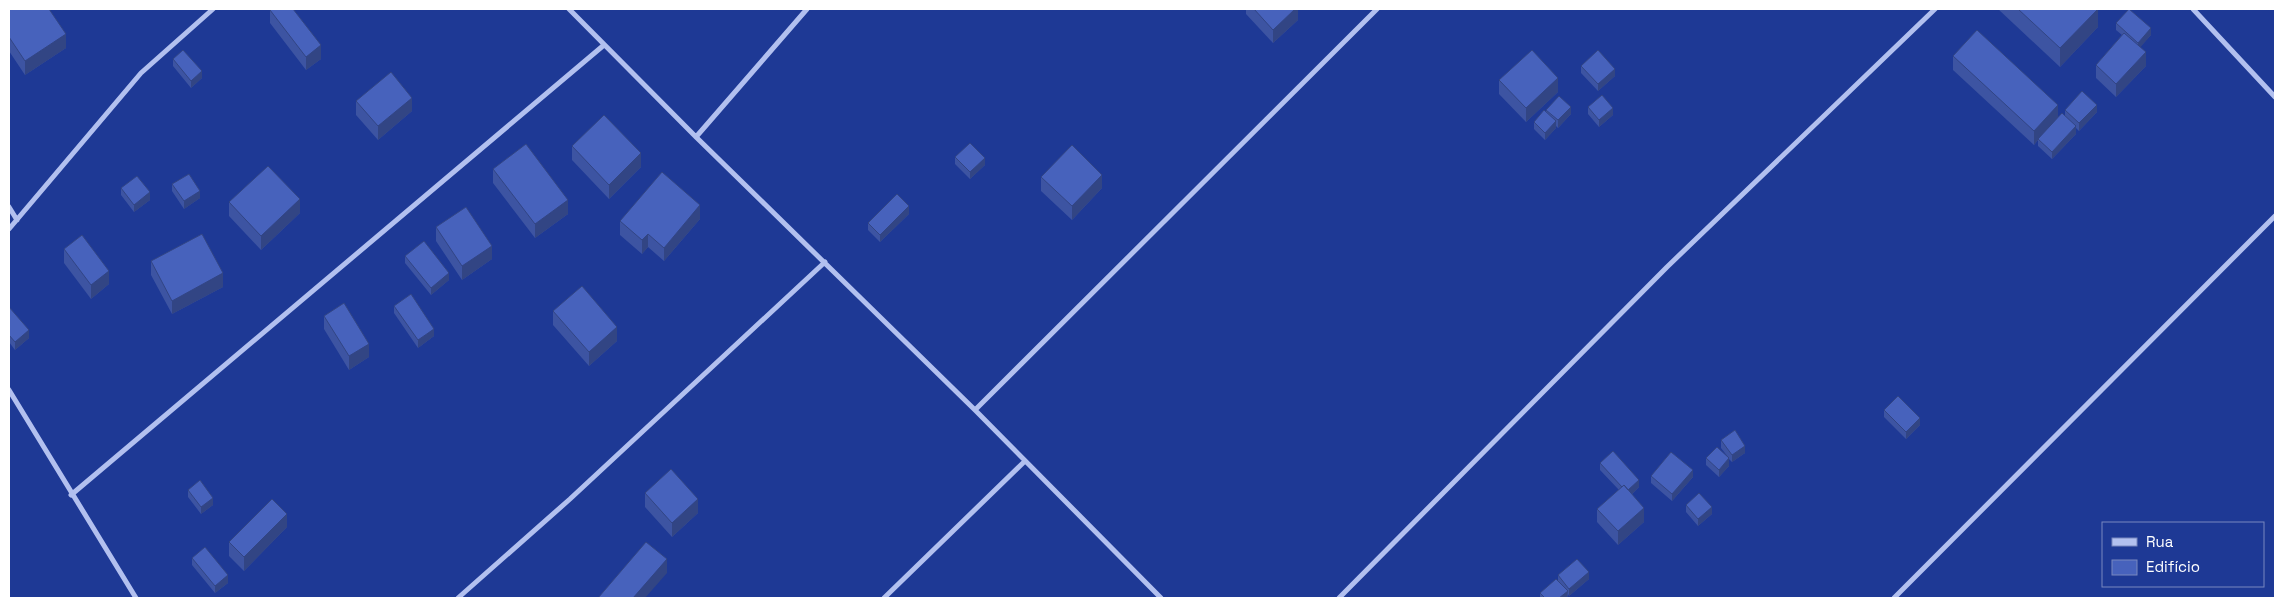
<svg xmlns="http://www.w3.org/2000/svg" width="2284" height="607" viewBox="0 0 2284 607" font-family="'Space Grotesk',sans-serif">
<style>
.lines{fill:none;stroke-linecap:round;stroke-linejoin:round}
.minor{stroke:#b2c0ef;stroke-width:5}
.wall{fill:#3d54a2}
.shaded-wall{fill:#324584}
.building{fill:#4762bc;stroke:#324584}
</style>
<rect width="100%" height="100%" fill="#1e3995"/>
<g class="lines">
<!-- minor -->
<path class="minor" d="M 569,9 L 696,137 L 975,410 L 1161,598
M 2193,9 L 2275,97
M 696,137 L 807,9
M 9,207 L 17,220
M 9,229 L 141,73 L 213,9
M 9,390 L 136,598
M 975,410 L 1377,9
M 71,495 L 604,45
M 458,598 L 570,499 L 825,262
M 884,598 L 1025,461
M 1339,598 L 1667,267 L 1935,9
M 1894,598 L 2275,216"/>
</g>
<!-- wall -->
<path class="wall" d="M 9,9 L 66,48 L 25,75 L 9,51 Z
M 1246,9 L 1298,9 L 1298,20 L 1273,43 L 1246,14 Z
M 1998,9 L 2098,9 L 2098,27 L 2060,67 Z
M 270,10 L 321,59 L 306,70 L 270,23 Z
M 2116,23 L 2151,35 L 2140,47 L 2146,66 L 2116,97 L 2096,78 L 2096,65 L 2122,35 L 2116,30 Z
M 1953,56 L 2058,117 L 2065,116 L 2065,110 L 2097,112 L 2079,131 L 2076,128 L 2076,134 L 2052,159 L 2038,146 L 2038,140 L 2034,145 L 1953,70 Z
M 173,59 L 202,78 L 191,88 L 173,66 Z
M 1581,66 L 1615,76 L 1598,91 L 1581,73 Z
M 1499,80 L 1558,92 L 1526,122 L 1499,94 Z
M 356,101 L 412,111 L 378,140 L 356,115 Z
M 1588,107 L 1613,115 L 1599,127 L 1588,114 Z
M 1546,110 L 1571,114 L 1558,128 L 1556,126 L 1556,128 L 1545,140 L 1534,129 L 1534,122 L 1546,112 Z
M 572,146 L 641,167 L 609,199 L 572,160 Z
M 955,157 L 985,165 L 970,179 L 955,164 Z
M 493,169 L 568,214 L 535,238 L 493,183 Z
M 1041,177 L 1102,188 L 1072,220 L 1041,191 Z
M 172,184 L 200,198 L 184,209 L 172,191 Z
M 121,188 L 150,200 L 134,212 L 121,195 Z
M 229,202 L 300,213 L 261,250 L 229,216 Z
M 909,214 L 880,242 L 868,230 L 868,223 Z
M 700,219 L 664,261 L 648,247 L 642,254 L 620,235 L 620,221 Z
M 436,227 L 492,259 L 462,280 L 436,241 Z
M 64,249 L 109,284 L 91,299 L 64,263 Z
M 405,256 L 449,280 L 431,295 L 405,263 Z
M 151,261 L 223,287 L 172,314 L 151,275 Z
M 394,306 L 434,336 L 418,348 L 394,313 Z
M 9,307 L 29,338 L 15,350 L 9,342 Z
M 553,311 L 617,341 L 589,366 L 553,325 Z
M 324,316 L 369,357 L 349,370 L 324,329 Z
M 1884,410 L 1920,425 L 1906,439 L 1884,417 Z
M 1721,440 L 1745,453 L 1732,462 L 1729,459 L 1729,466 L 1719,477 L 1706,465 L 1706,458 L 1728,457 L 1721,448 Z
M 1600,463 L 1639,487 L 1632,494 L 1644,522 L 1618,545 L 1597,522 L 1597,509 L 1619,490 L 1600,470 Z
M 1651,476 L 1693,477 L 1672,501 L 1651,483 Z
M 188,490 L 213,505 L 201,514 L 188,497 Z
M 645,493 L 698,513 L 672,537 L 645,507 Z
M 1686,505 L 1712,514 L 1698,526 L 1686,512 Z
M 287,527 L 244,571 L 229,556 L 229,542 Z
M 192,558 L 228,583 L 215,593 L 192,565 Z
M 1558,575 L 1589,579 L 1569,596 L 1568,594 L 1567,598 L 1540,598 L 1540,593 L 1558,581 Z"/>
<!-- shaded-wall -->
<path class="shaded-wall" d="M 1295,9 L 1298,9 L 1298,20 L 1273,43 L 1273,30 Z
M 2098,9 L 2098,27 L 2060,67 L 2060,48 Z
M 2151,28 L 2151,35 L 2138,50 L 2138,43 Z
M 66,34 L 66,48 L 25,75 L 25,61 Z
M 321,45 L 321,59 L 306,70 L 306,57 Z
M 2146,52 L 2146,66 L 2116,97 L 2116,84 Z
M 1615,69 L 1615,76 L 1598,91 L 1598,84 Z
M 202,71 L 202,78 L 191,88 L 191,81 Z
M 1558,78 L 1558,92 L 1526,122 L 1526,108 Z
M 412,98 L 412,111 L 378,140 L 378,126 Z
M 2058,105 L 2058,119 L 2038,139 L 2038,140 L 2034,145 L 2034,131 Z
M 2097,105 L 2097,112 L 2079,131 L 2079,123 Z
M 1571,107 L 1571,114 L 1558,128 L 1558,120 Z
M 1613,108 L 1613,115 L 1599,127 L 1599,120 Z
M 1556,121 L 1556,128 L 1545,140 L 1545,133 Z
M 2076,126 L 2076,134 L 2052,159 L 2052,152 Z
M 641,153 L 641,167 L 609,199 L 609,185 Z
M 985,158 L 985,165 L 970,179 L 970,172 Z
M 1102,175 L 1102,188 L 1072,220 L 1072,206 Z
M 200,191 L 200,198 L 184,209 L 184,201 Z
M 150,192 L 150,200 L 134,212 L 134,205 Z
M 300,199 L 300,213 L 261,250 L 261,236 Z
M 568,200 L 568,214 L 535,238 L 535,224 Z
M 700,205 L 700,219 L 664,261 L 664,248 Z
M 909,206 L 909,214 L 880,242 L 880,235 Z
M 648,234 L 648,247 L 642,254 L 642,240 Z
M 492,246 L 492,259 L 462,280 L 462,266 Z
M 109,271 L 109,284 L 91,299 L 91,285 Z
M 223,273 L 223,287 L 172,314 L 172,301 Z
M 449,273 L 449,280 L 431,295 L 431,288 Z
M 617,327 L 617,341 L 589,366 L 589,352 Z
M 434,329 L 434,336 L 418,348 L 418,340 Z
M 29,330 L 29,338 L 15,350 L 15,342 Z
M 369,344 L 369,357 L 349,370 L 349,356 Z
M 1920,418 L 1920,425 L 1906,439 L 1906,432 Z
M 1745,446 L 1745,453 L 1732,462 L 1732,455 Z
M 1729,458 L 1729,466 L 1719,477 L 1719,470 Z
M 1693,470 L 1693,477 L 1672,501 L 1672,494 Z
M 1639,480 L 1639,487 L 1627,499 L 1627,491 Z
M 213,498 L 213,505 L 201,514 L 201,507 Z
M 698,499 L 698,513 L 672,537 L 672,523 Z
M 1712,507 L 1712,514 L 1698,526 L 1698,519 Z
M 1644,508 L 1644,522 L 1618,545 L 1618,531 Z
M 287,514 L 287,527 L 244,571 L 244,557 Z
M 667,559 L 667,573 L 645,598 L 633,598 Z
M 1589,572 L 1589,579 L 1569,596 L 1569,589 Z
M 228,575 L 228,583 L 215,593 L 215,586 Z
M 1568,591 L 1567,598 L 1559,598 Z"/>
<!-- building -->
<path class="building" d="M 9,9 L 49,9 L 66,34 L 25,61 L 9,37 Z
M 271,9 L 293,9 L 321,45 L 306,57 L 270,10 Z
M 1254,9 L 1295,9 L 1273,30 Z
M 2018,9 L 2098,9 L 2060,48 Z
M 2129,9 L 2151,28 L 2138,43 L 2116,23 Z
M 1977,30 L 2058,105 L 2034,131 L 1953,56 Z
M 2124,33 L 2146,52 L 2116,84 L 2096,65 Z
M 183,50 L 202,71 L 191,81 L 173,59 Z
M 1532,50 L 1558,78 L 1526,108 L 1499,80 Z
M 1598,50 L 1615,69 L 1598,84 L 1581,66 Z
M 391,72 L 412,98 L 378,126 L 356,101 Z
M 2082,91 L 2097,105 L 2079,123 L 2065,110 Z
M 1602,95 L 1613,108 L 1599,120 L 1588,107 Z
M 1559,96 L 1571,107 L 1558,120 L 1546,110 Z
M 1544,110 L 1556,121 L 1545,133 L 1534,122 Z
M 2062,113 L 2076,126 L 2052,152 L 2038,139 Z
M 604,115 L 641,153 L 609,185 L 572,146 Z
M 970,143 L 985,158 L 970,172 L 955,157 Z
M 526,144 L 568,200 L 535,224 L 493,169 Z
M 1072,145 L 1102,175 L 1072,206 L 1041,177 Z
M 268,166 L 300,199 L 261,236 L 229,202 Z
M 662,172 L 700,205 L 664,248 L 648,234 L 642,240 L 620,221 Z
M 189,174 L 200,191 L 184,201 L 172,184 Z
M 137,176 L 150,192 L 134,205 L 121,188 Z
M 897,194 L 909,206 L 880,235 L 868,223 Z
M 466,207 L 492,246 L 462,266 L 436,227 Z
M 202,234 L 223,273 L 172,301 L 151,261 Z
M 82,235 L 109,271 L 91,285 L 64,249 Z
M 424,241 L 449,273 L 431,288 L 405,256 Z
M 582,286 L 617,327 L 589,352 L 553,311 Z
M 411,294 L 434,329 L 418,340 L 394,306 Z
M 344,303 L 369,344 L 349,356 L 324,316 Z
M 9,307 L 29,330 L 15,342 L 9,335 Z
M 1898,396 L 1920,418 L 1906,432 L 1884,410 Z
M 1735,430 L 1745,446 L 1732,455 L 1721,440 Z
M 1717,447 L 1729,458 L 1719,470 L 1706,458 Z
M 1613,451 L 1639,480 L 1628,490 L 1624,485 L 1622,487 L 1600,463 Z
M 1671,452 L 1693,470 L 1672,494 L 1651,476 Z
M 671,469 L 698,499 L 672,523 L 645,493 Z
M 200,480 L 213,498 L 201,507 L 188,490 Z
M 1624,485 L 1644,508 L 1618,531 L 1597,509 Z
M 1699,493 L 1712,507 L 1698,519 L 1686,505 Z
M 272,499 L 287,514 L 244,557 L 229,542 Z
M 646,542 L 667,559 L 633,598 L 598,598 Z
M 205,547 L 228,575 L 215,586 L 192,558 Z
M 1577,559 L 1589,572 L 1569,589 L 1558,575 Z
M 1556,579 L 1568,591 L 1559,598 L 1545,598 L 1540,593 Z"/>
<!-- border -->
<rect width="2284" height="607" fill="none" stroke="#ffffff" stroke-width="20"/>
<!-- legend -->
<rect x="2102" y="522" width="162" height="65" fill="#1e3995" stroke="#7888bf"/>
<rect x="2112" y="538" width="25" height="8" fill="#b2c0ef" stroke="#7888bf"/>
<text x="2146" y="547" font-size="15" fill="#ffffff">Rua</text>
<rect x="2112" y="560" width="25" height="15" fill="#4762bc" stroke="#7888bf"/>
<text x="2146" y="572" font-size="15" fill="#ffffff">Edifício</text>
</svg>
